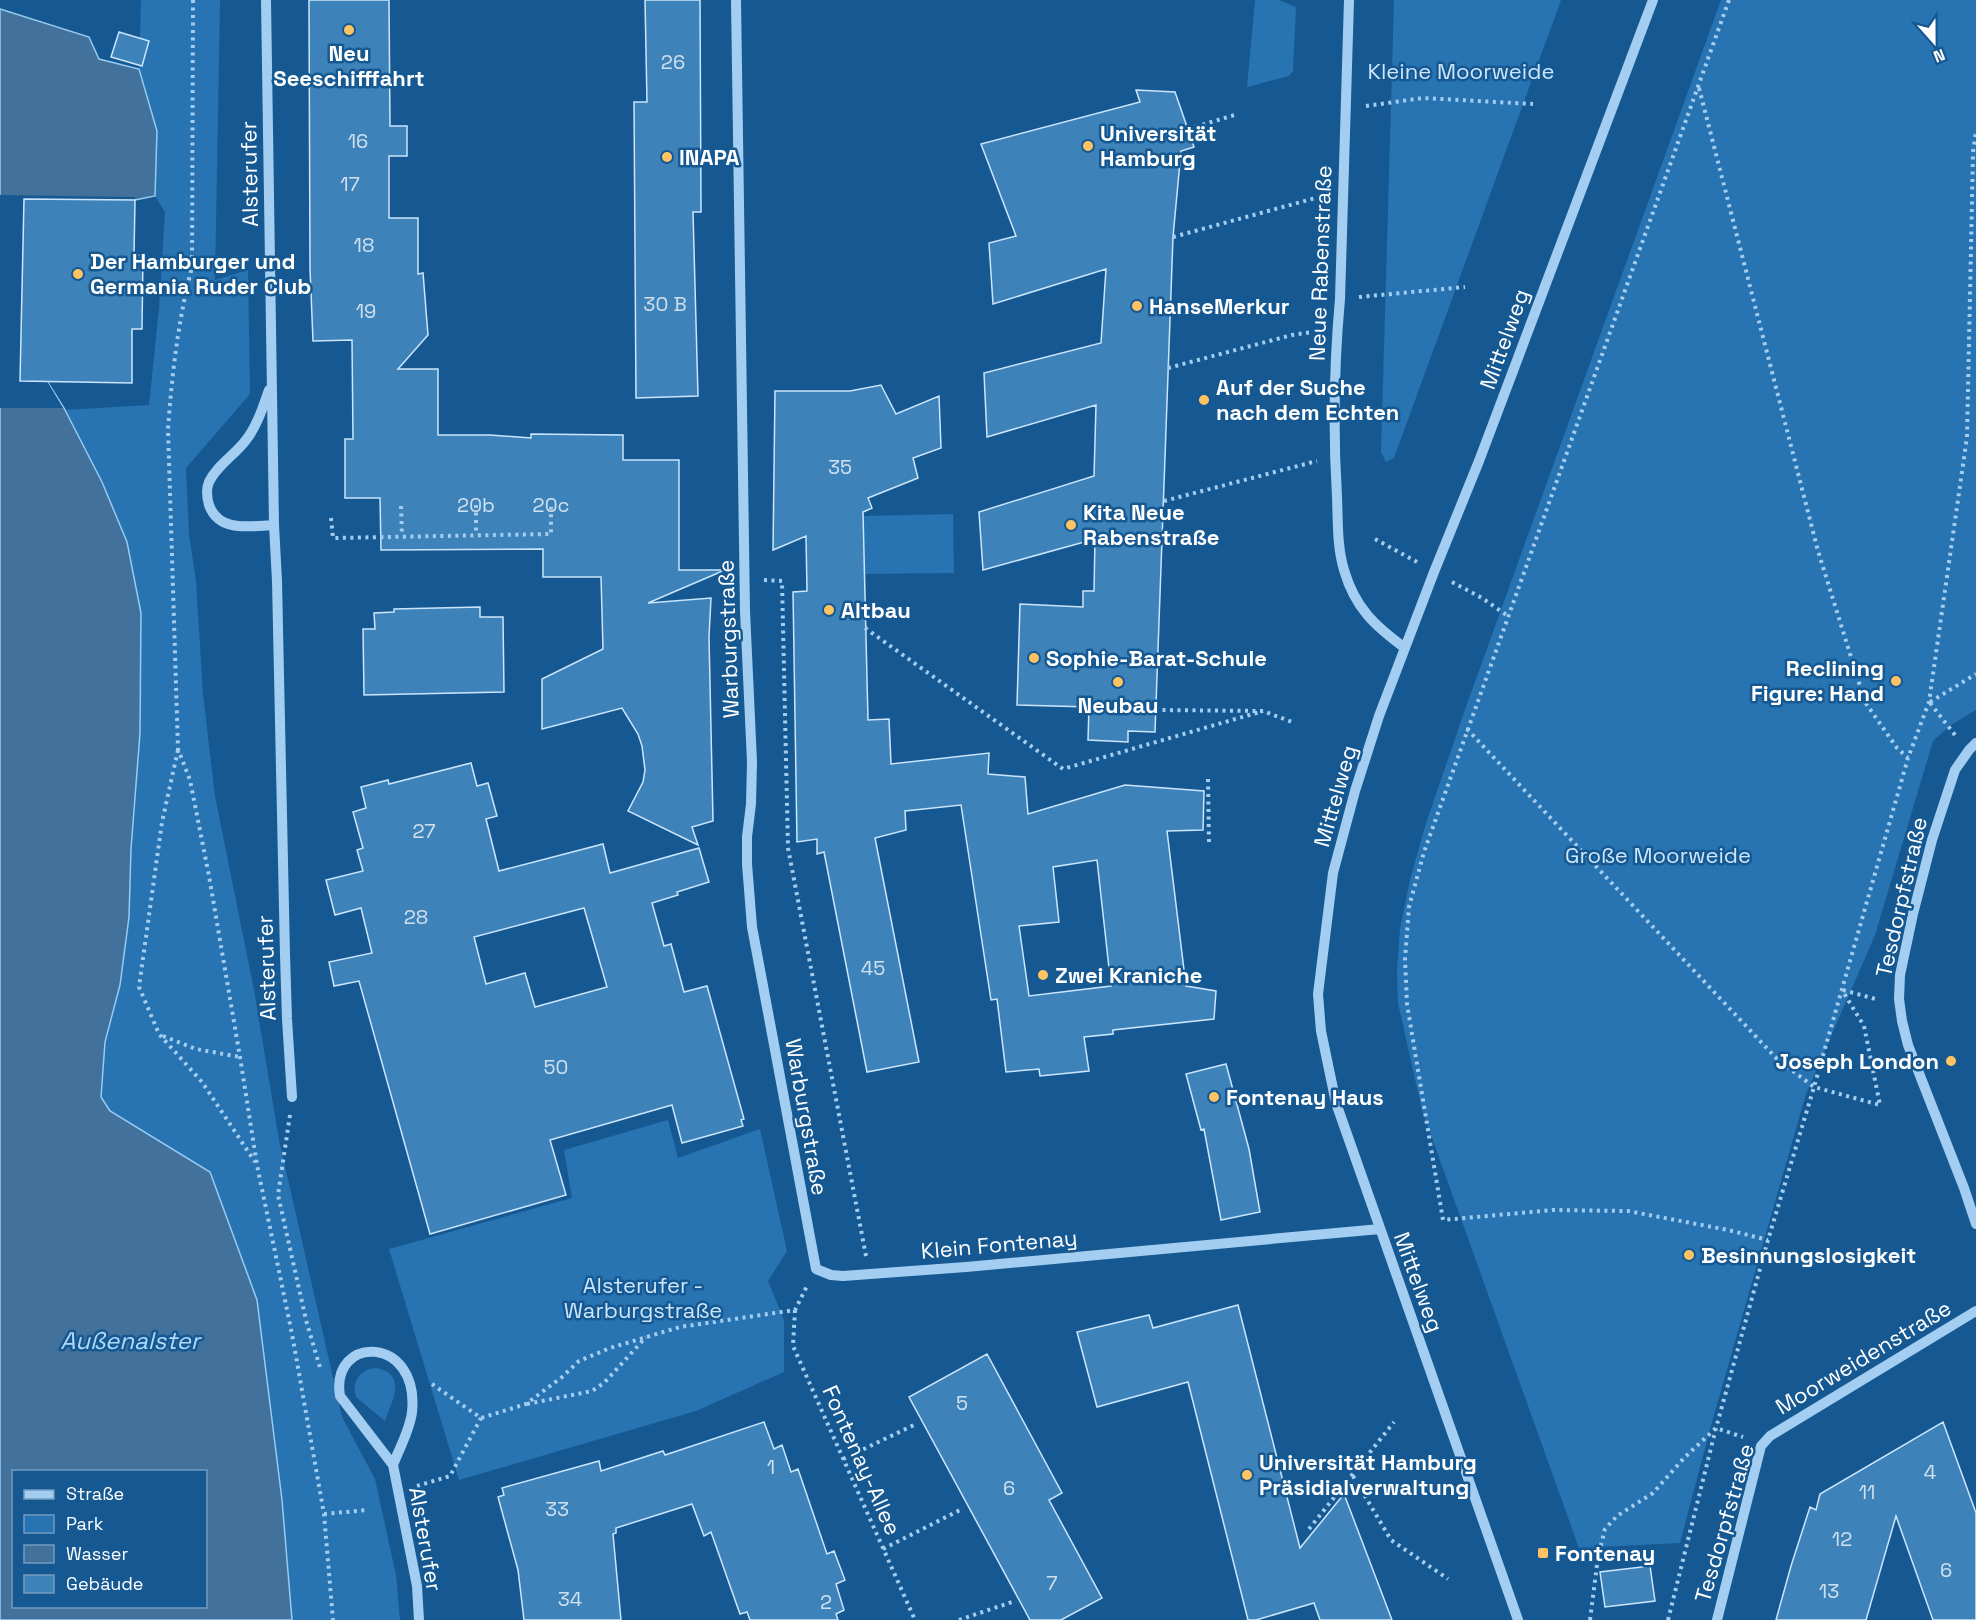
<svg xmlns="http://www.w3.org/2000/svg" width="1976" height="1620" viewBox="0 0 1976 1620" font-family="'Space Grotesk',sans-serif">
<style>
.green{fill:#2873b1}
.water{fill:#42719b;stroke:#97cbf3;stroke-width:1.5;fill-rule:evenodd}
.pier{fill:#165992}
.building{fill:#3e82ba;stroke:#cbe6fc;stroke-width:1.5;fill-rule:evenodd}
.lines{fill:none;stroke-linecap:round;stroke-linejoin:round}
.path{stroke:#a4cef1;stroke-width:4;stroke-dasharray:3 4.5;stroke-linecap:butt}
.minor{stroke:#a4cef1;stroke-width:10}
.poi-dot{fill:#ffc364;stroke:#165992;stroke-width:2}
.labels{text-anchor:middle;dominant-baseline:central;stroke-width:5;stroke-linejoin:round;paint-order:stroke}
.number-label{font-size:20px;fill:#cfe0ee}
.poi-label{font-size:22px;font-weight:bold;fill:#fff;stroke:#165992;text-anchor:start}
.park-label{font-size:22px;fill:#cbe6fc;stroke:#165992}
.street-label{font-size:22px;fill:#fff;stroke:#165992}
.water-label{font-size:24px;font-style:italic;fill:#b0d8f8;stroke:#165992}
</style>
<rect width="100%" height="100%" fill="#165992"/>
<!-- green -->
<path class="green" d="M 141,0 L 220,0 L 215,280 L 248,270 L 250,394 L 186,468 L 189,534 L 196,581 L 203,694 L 215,796 L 254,990 L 279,1140 L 342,1417 L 375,1479 L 396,1575 L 400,1620 L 292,1620 L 282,1500 L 257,1300 L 145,1134 L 110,1111 L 101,1097 L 105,1042 L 120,985 L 129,917 L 131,849 L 140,733 L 141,613 L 127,542 L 102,482 L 63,410 L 149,405 L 159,308 L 165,212 L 155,196 L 157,131 L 139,69 Z
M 1255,0 L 1279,0 L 1296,7 L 1293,71 L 1289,76 L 1247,87 Z
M 1394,0 L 1561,0 L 1394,458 L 1386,462 L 1381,452 Z
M 1721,0 L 1976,0 L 1976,710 L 1951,725 L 1933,741 L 1875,935 L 1806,1094 L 1712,1422 L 1680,1543 L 1579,1548 L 1422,1110 L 1398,1003 L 1397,971 L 1400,929 L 1410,880 L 1426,823 L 1467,704 Z
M 953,514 L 954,573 L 864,574 L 863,516 Z
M 668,1120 L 678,1158 L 760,1129 L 787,1251 L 768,1281 L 784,1320 L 784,1372 L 696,1411 L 459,1480 L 389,1249 L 572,1198 L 564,1150 Z
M 376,1368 C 408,1374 392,1401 385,1421 L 356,1397 C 351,1382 360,1369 376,1368 Z"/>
<!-- water -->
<path class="water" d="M 0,9 L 89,37 L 99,59 L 139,69 L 157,131 L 155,196 L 135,200 L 24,199 L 21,380 L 47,381 L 64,408 L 102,482 L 127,542 L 141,613 L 140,733 L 131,849 L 129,917 L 120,985 L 105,1042 L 101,1097 L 110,1111 L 210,1172 L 257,1300 L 282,1500 L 292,1620 L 0,1620 ZM 14,1472 L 206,1472 L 206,1606 L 14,1606 Z"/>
<!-- pier -->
<path class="pier" d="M 0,195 L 135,197 L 135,200 L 24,199 L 21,380 L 47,381 L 63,408 L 0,408 Z"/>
<!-- building -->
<path class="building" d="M 309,0 L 389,0 L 390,126 L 407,126 L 407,156 L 389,156 L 389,218 L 418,218 L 418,274 L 423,273 L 428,335 L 398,369 L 438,369 L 438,435 L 490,435 L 531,438 L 531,434 L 623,435 L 623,460 L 679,460 L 679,570 L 725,570 L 648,603 L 711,598 L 709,637 L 713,821 L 692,827 L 698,845 L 628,811 L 643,782 L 645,770 L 642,746 L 638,734 L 622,708 L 542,729 L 542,679 L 603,649 L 601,577 L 543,577 L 543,549 L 381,550 L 380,498 L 345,498 L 345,439 L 353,439 L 352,340 L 313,341 L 310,269 Z
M 645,0 L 700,0 L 701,212 L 693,212 L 698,396 L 636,398 L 634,102 L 647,102 Z
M 119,32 L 149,41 L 142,66 L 111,57 Z
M 1136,90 L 1175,92 L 1194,147 L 1181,151 L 1173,237 L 1155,732 L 1128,731 L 1128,742 L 1088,740 L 1089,707 L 1017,705 L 1020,604 L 1083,607 L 1083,591 L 1094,591 L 1095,539 L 983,570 L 979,512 L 1094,476 L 1096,405 L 987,437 L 984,373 L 1101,343 L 1106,269 L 993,304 L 989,243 L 1016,236 L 981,144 L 1140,102 Z
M 24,199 L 135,200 L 134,255 L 143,255 L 142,329 L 132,329 L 132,383 L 20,381 Z
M 881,385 L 896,414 L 939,396 L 941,448 L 913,458 L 918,478 L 868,498 L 872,508 L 863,512 L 868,720 L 889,719 L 891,764 L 989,753 L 988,774 L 1025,777 L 1028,814 L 1125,785 L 1204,791 L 1203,830 L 1167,831 L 1186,986 L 1216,991 L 1214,1019 L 1113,1030 L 1113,1034 L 1084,1037 L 1089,1071 L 1040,1076 L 1039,1069 L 1006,1072 L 997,999 L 991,1000 L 961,805 L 905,811 L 906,830 L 875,838 L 919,1062 L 867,1072 L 824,852 L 817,854 L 817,839 L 797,842 L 793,592 L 807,591 L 806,536 L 773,550 L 775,391 L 850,391 ZM 1097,860 L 1111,986 L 1029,996 L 1019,926 L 1059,922 L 1053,867 Z
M 480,607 L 480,617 L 503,617 L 504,692 L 364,695 L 363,629 L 375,629 L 374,613 L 394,612 L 394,609 Z
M 471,763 L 477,786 L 488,783 L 497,816 L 486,819 L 499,871 L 603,844 L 610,873 L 699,848 L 709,882 L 677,892 L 678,895 L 652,903 L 664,946 L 671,944 L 684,992 L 707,986 L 744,1119 L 741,1120 L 743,1126 L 682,1143 L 672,1105 L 550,1140 L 566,1195 L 430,1234 L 359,981 L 334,986 L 329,962 L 372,953 L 361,908 L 335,915 L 326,880 L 363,871 L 357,850 L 363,848 L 353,812 L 366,808 L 361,787 L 388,780 L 389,784 ZM 584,908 L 607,987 L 535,1007 L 525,973 L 486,984 L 474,937 Z
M 1226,1064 L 1249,1149 L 1260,1212 L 1221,1220 L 1204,1129 L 1201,1130 L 1186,1074 Z
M 1238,1305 L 1300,1548 L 1344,1494 L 1392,1620 L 1320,1620 L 1314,1603 L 1256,1620 L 1248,1620 L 1188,1382 L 1097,1407 L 1077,1332 L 1149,1315 L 1153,1328 Z
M 987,1354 L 1062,1493 L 1049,1500 L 1102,1598 L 1061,1620 L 1030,1620 L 909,1397 Z
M 764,1422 L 774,1449 L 782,1445 L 791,1472 L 798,1469 L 827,1554 L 834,1551 L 845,1580 L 836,1584 L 844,1610 L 836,1614 L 838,1620 L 750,1620 L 747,1612 L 740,1614 L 711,1532 L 704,1536 L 692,1504 L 616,1528 L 616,1533 L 613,1534 L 621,1620 L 524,1620 L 518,1570 L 498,1497 L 504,1495 L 502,1488 L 599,1461 L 601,1471 L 663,1451 L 665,1455 Z
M 1943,1422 L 1976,1513 L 1976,1620 L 1933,1620 L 1896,1516 L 1866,1620 L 1776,1620 L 1791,1566 L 1810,1507 L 1816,1510 L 1820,1494 Z
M 1650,1566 L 1655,1601 L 1605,1607 L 1600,1572 Z"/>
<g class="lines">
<!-- path -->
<path class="path" d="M 193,0 L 192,267 C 178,321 172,374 168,429 L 178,749 L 190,780 L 209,876 L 240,1057 L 257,1165 L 292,1334 L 324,1514 L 333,1620
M 1729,0 L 1424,852 L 1409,907 L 1405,959 L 1407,1004 L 1443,1220 L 1553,1210 L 1628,1211 L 1728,1230 L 1768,1240
M 1699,88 L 1818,551 L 1865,702 L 1897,748 L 1908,758
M 1366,106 L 1423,98 L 1533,104
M 1188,129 L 1238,114
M 1173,237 L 1323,196
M 133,293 L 185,293
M 1359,297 L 1465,287
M 1168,368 L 1292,335 L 1319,331
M 1164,501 L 1317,461
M 476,505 L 476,534
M 401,506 L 402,535
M 331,518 L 333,538 L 551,534 L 551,505
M 1375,539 L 1417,562
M 764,580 L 782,581 L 788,848 L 866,1256
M 1452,582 L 1482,598 L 1508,616
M 865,628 L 1063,769 L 1263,711
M 1930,702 L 1976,674
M 1930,703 L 1955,735
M 1155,710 L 1263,711 L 1292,722
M 1467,729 L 1777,1059 L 1814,1087 L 1880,1105 L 1864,1026 L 1842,990
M 178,750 L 162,822 L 139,987 L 159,1034 L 202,1082 L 255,1162
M 1208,779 L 1209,843
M 1843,990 L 1879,1000
M 163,1036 L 196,1049 L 240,1057
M 290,1115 L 278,1195 L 306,1320 L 321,1371
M 795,1310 L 793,1346 L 915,1620
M 432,1384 L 481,1418 L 526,1404 L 562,1377 L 579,1361 L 610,1348 L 680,1327 L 795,1310 L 807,1286
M 527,1404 L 592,1391 L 604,1383 L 646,1337
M 843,1459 L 914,1425
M 1353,1476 L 1391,1540 L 1448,1579
M 417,1486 L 450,1476 L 481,1418
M 324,1514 L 367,1510
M 1309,1529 L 1394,1422
M 883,1549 L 962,1509
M 959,1620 L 1012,1602
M 1590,1620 L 1598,1557 L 1605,1529 L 1617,1516 L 1653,1493 L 1684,1458 L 1716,1428 L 1743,1437
M 1668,1620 L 1716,1428 L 1768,1240 L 1814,1087 L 1908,758 L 1929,702 L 1967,437 L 1973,152 L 1976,132"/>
<!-- minor -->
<path class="minor" d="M 266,0 L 274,525 L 277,581 L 285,955 L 287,1019 L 292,1097
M 736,0 L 745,611 L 752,762 L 751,804 L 747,837 L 747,864 L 752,927 L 816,1269 L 831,1275 L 843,1276 L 966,1267 L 1380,1229
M 1349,0 L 1340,299 C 1334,365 1333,432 1337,497 C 1338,521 1337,547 1344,570 C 1355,608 1375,626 1405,648
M 269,390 C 263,407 257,426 246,440 C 235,455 217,465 209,482 C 206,489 207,498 209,505 C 219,533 250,526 274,525
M 1976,743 L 1969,750 L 1955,770 L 1932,840 L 1913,914 L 1900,975 L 1899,999 L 1902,1021 L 1908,1045 L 1964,1188 L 1976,1224
M 393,1465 C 399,1449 410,1430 412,1412 C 420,1335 330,1334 340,1396 L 393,1465 L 417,1586 L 419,1620
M 1518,1620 L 1336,1103 L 1321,1031 L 1318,994 L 1333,873 L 1355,791 L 1379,716 L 1434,572 L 1479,461 L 1653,0
M 1717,1620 L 1761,1446 L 1770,1436 L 1976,1311"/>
</g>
<!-- markers -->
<g class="poi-dot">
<circle cx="349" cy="30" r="6"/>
<circle cx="1088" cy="146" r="6"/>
<circle cx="667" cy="157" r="6"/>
<circle cx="78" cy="274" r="6"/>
<circle cx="1137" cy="306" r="6"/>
<circle cx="1204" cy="400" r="6"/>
<circle cx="1071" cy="525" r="6"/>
<circle cx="829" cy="610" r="6"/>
<circle cx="1034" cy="658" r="6"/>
<circle cx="1896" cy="681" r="6"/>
<circle cx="1118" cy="682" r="6"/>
<circle cx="1043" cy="975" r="6"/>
<circle cx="1951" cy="1061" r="6"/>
<circle cx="1214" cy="1097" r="6"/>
<circle cx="1689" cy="1255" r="6"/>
<circle cx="1247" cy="1475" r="6"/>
<rect x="1537" y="1547" width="12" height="12" rx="3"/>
</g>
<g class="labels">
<!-- number labels -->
<g class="number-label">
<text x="673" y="62">26</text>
<text x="358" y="141">16</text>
<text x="350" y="184">17</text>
<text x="364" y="245">18</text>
<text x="665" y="304">30 B</text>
<text x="366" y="311">19</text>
<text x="840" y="467">35</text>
<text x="476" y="505">20b</text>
<text x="551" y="505">20c</text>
<text x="424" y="831">27</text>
<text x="416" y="917">28</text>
<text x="873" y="968">45</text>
<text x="556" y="1067">50</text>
<text x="962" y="1403">5</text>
<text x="771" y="1467">1</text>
<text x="1930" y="1472">4</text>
<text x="1009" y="1488">6</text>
<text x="1867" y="1492">11</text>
<text x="557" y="1509">33</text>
<text x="1842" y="1539">12</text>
<text x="1946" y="1570">6</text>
<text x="1052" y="1583">7</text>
<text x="1829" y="1591">13</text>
<text x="570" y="1599">34</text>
<text x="826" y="1602">2</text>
</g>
<!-- poi labels -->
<g class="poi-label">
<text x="349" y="53" text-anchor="middle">Neu<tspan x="349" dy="25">Seeschifffahrt</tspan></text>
<text x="1100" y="133">Universität<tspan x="1100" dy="25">Hamburg</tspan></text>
<text x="679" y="157">INAPA</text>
<text x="90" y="261">Der Hamburger und<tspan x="90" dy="25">Germania Ruder Club</tspan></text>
<text x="1149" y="306">HanseMerkur</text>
<text x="1216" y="387">Auf der Suche<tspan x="1216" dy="25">nach dem Echten</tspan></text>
<text x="1083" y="512">Kita Neue<tspan x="1083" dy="25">Rabenstraße</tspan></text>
<text x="841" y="610">Altbau</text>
<text x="1046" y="658">Sophie-Barat-Schule</text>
<text x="1884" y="668" text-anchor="end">Reclining<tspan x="1884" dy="25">Figure: Hand</tspan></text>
<text x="1118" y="705" text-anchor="middle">Neubau</text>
<text x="1055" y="975">Zwei Kraniche</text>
<text x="1939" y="1061" text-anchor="end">Joseph London</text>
<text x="1226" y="1097">Fontenay Haus</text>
<text x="1701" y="1255">Besinnungslosigkeit</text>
<text x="1259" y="1462">Universität Hamburg<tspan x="1259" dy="25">Präsidialverwaltung</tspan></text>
<text x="1555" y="1553">Fontenay</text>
</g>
<!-- park labels -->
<g class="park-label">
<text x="1461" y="71">Kleine Moorweide</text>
<text x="1658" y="855">Große Moorweide</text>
<text x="643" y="1285">Alsterufer -<tspan x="643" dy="25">Warburgstraße</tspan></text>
</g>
<!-- street labels -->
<g class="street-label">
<text transform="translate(249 174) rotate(-91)">Alsterufer</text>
<text transform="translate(1320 263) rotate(-88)">Neue Rabenstraße</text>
<text transform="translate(1504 339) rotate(-70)">Mittelweg</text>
<text transform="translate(728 639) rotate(-92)">Warburgstraße</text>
<text transform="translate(1335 796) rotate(-74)">Mittelweg</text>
<text transform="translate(1901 897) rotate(-77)">Tesdorpfstraße</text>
<text transform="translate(266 968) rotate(-92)">Alsterufer</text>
<text transform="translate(807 1117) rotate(80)">Warburgstraße</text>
<text transform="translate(999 1244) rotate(-5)">Klein Fontenay</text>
<text transform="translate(1419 1282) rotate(70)">Mittelweg</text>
<text transform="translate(1863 1357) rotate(-31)">Moorweidenstraße</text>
<text transform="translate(862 1460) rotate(66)">Fontenay-Allee</text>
<text transform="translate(1724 1523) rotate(-74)">Tesdorpfstraße</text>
<text transform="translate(426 1539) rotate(80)">Alsterufer</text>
</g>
<!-- water labels -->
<g class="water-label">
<text x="130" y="1340">Außenalster</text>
</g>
</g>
<!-- legend -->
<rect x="12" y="1470" width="195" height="138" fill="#165992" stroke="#739bbe" stroke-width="1.5"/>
<rect x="24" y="1490" width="30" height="9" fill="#a4cef1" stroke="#739bbe" stroke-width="1.5"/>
<text x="66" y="1500" font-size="18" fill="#ffffff">Straße</text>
<rect x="24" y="1515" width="30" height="18" fill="#2873b1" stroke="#739bbe" stroke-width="1.5"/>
<text x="66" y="1530" font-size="18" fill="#ffffff">Park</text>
<rect x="24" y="1545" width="30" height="18" fill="#42719b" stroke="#739bbe" stroke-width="1.5"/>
<text x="66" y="1560" font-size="18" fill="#ffffff">Wasser</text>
<rect x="24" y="1575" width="30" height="18" fill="#3e82ba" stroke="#739bbe" stroke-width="1.5"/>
<text x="66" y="1590" font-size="18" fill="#ffffff">Gebäude</text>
<!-- north arrow -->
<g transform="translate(1934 42) rotate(159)" stroke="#165992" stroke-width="4.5" paint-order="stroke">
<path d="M0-4.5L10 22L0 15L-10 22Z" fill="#ffffff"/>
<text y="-9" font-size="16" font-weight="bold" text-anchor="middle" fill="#ffffff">N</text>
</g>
</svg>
